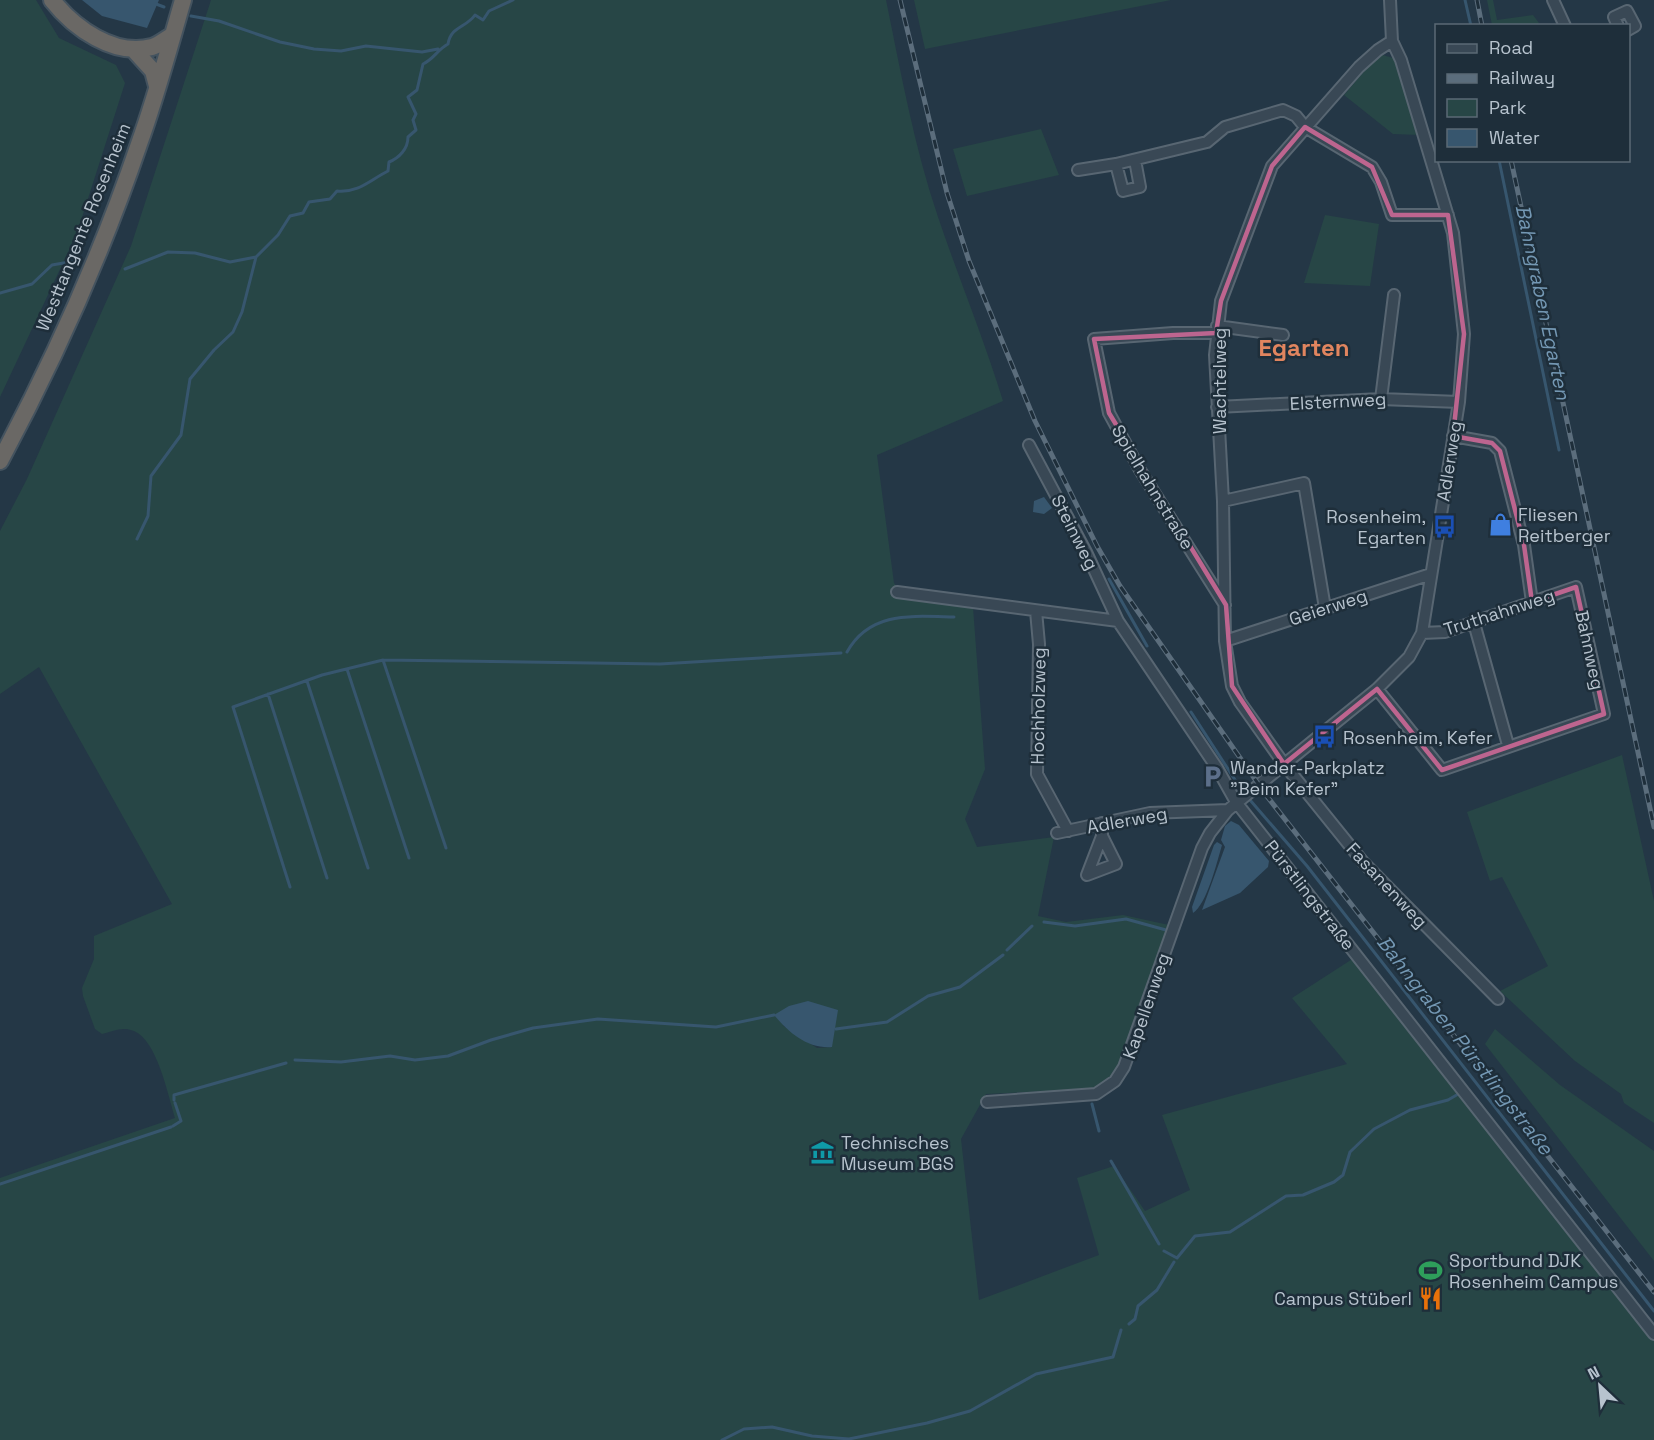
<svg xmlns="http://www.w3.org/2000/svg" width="1654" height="1440" viewBox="0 0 1654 1440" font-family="'Space Grotesk',sans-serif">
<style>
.green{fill:#274646;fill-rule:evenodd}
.water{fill:#37566e}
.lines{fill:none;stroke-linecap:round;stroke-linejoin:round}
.stream{stroke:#37566e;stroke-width:3}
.minor-casing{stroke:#586672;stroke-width:14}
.trunk-casing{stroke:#44535f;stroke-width:20}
.minor{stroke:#394855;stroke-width:10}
.trunk{stroke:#6a6865;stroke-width:16}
.rail-casing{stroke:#5b6d7c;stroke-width:5}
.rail{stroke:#1e2e3a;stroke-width:3;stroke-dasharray:9;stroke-linecap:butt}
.marked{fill:none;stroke:#bd658f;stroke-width:4.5;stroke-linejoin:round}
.labels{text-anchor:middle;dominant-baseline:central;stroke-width:5;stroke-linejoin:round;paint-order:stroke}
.street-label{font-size:18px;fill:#b7c3ce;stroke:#1e2e3a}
.poi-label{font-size:18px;fill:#b7c3ce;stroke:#1e2e3a;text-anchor:start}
.water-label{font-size:20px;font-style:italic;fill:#7498b4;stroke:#1e2e3a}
.district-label{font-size:24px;font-weight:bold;fill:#e1855f;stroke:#1e2e3a}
</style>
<rect width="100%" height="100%" fill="#243746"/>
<!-- green -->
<path class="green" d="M 0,0 L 36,0 L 59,38 L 116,65 L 125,83 L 77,233 L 0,397 Z
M 211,0 L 886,0 C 901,73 914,146 938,217 C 959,279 984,339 1003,401 L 877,455 L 894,583 L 905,598 L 973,607 L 985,769 L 965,819 L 977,847 L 1054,837 L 1038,916 L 1066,922 L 1123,915 L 1169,925 L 1118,1065 L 1110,1077 L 1094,1089 L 986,1094 L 961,1139 L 979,1300 L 1099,1255 L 1077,1178 L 1114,1166 L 1145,1211 L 1190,1190 L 1162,1115 L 1347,1064 L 1292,998 L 1357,956 L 1654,1334 L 1654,1440 L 0,1440 L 0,1178 L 175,1118 C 168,1095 157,1040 134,1031 C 123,1026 113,1031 102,1034 L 95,1029 L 83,996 L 82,988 L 94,959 L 94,936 L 172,904 L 39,667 L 0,694 L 0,531 L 27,479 L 131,246 ZM 782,1025 L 832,1047 L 817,1048 Z
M 914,0 L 1171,0 L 925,49 Z
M 1487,0 L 1493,0 L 1497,20 L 1533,15 L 1539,23 L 1536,25 L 1492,25 Z
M 1379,54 L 1397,59 L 1420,135 L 1393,134 L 1344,95 Z
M 1041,129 L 1059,175 L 967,196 L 953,149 Z
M 1325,215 L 1379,224 L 1370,286 L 1304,283 Z
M 1622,755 L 1654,901 L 1654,1123 L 1624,1103 L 1621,1094 L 1575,1061 L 1500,991 L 1548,966 L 1502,877 L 1490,881 L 1467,812 Z
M 1495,1029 L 1560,1085 L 1654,1151 L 1654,1261 L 1485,1044 Z"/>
<!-- water -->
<path class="water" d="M 82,0 L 159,0 L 147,28 L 102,16 Z
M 1044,497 L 1052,508 L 1044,514 L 1033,512 L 1034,501 Z
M 1231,821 L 1239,825 L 1269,861 L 1268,867 L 1240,893 L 1202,910 L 1225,847 L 1221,840 L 1225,826 Z
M 1217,842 L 1222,845 C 1217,862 1207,904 1193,913 L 1192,907 L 1214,845 Z
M 808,1001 L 838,1010 L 832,1047 C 808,1049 789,1033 774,1015 L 789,1006 Z"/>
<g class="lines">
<!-- stream -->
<path class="stream" d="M 1465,0 L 1471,26
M 156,4 L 164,7
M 191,16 L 219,21 L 280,42 L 314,49 L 341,51 L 366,46 L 422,52 L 438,49
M 1499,160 L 1559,450
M 125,269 L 168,252 L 195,253 L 230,262 L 256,257
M 0,293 L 32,284 L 52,265 L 75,261
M 137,539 L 148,516 L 151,476 L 181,435 L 190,379 L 214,350 L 233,332 L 242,312 L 256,257 L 278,235 L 290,216 L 303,213 L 309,202 L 330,199 L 337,191 C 359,193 370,180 388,171 L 389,162 C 399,158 408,149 408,137 L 416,130 L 413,120 L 416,114 L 408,97 L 417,90 L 423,64 C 434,59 437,50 448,44 C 451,26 466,28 475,15 L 483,20 L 489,11 L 513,0
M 1109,579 L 1147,646
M 847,652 C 870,611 912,616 954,617
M 383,660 L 446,848
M 347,669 L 409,858
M 307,681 L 368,868
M 268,694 L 327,878
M 1191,712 L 1239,786
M 1250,800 L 1307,866 L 1654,1311
M 290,887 L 233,707 L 322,675 L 383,660 L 660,664 L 841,653
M 1044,922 L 1075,926 L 1126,919 L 1166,930
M 1007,950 L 1032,926
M 836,1029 L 887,1022 L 928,996 L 960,987 L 1003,955
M 295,1060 L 341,1062 L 390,1056 L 415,1060 L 448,1056 L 491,1040 L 533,1028 L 598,1019 L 716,1027 L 774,1015
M 174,1100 L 174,1095 L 286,1063
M 1092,1104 L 1099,1131
M 173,1126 L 181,1121 L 175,1103
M 1111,1161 L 1159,1244
M 0,1184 L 171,1127
M 1164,1251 L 1177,1258 L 1195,1236 L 1230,1232 L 1286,1196 L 1303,1195 L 1334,1182 L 1343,1175 L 1350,1152 L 1374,1129 L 1410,1110 L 1448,1100 L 1460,1093
M 1129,1324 L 1135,1319 L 1138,1306 L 1157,1290 L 1174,1262
M 722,1440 L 744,1429 L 772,1427 L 812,1436 L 849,1439 L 927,1423 L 970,1411 L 1036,1374 L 1113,1357 L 1121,1330"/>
<defs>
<path id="minor" d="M 1553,0 L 1565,26
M 1618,26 L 1614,17 L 1627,11 L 1635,26 L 1628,30
M 1392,41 L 1378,50 L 1359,67 L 1272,166 L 1221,301 L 1215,355 L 1223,501 L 1225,641 L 1232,686 L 1240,702 L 1284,764 L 1363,862 L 1498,999
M 1116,164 L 1123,191 L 1140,187 L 1135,160
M 1078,170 L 1116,164 L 1207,142 L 1225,127 L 1283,110 L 1296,116 L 1305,127 L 1372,167 L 1381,182 L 1392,215 L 1448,215
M 1217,326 L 1283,335
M 1216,333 L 1173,333 L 1094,339 L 1109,413 L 1140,470 L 1225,605
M 1381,399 L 1394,295
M 1217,407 L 1381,399 L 1459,402
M 1453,436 L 1492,443 L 1500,451 L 1524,545 L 1532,602
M 1029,445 L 1086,552 L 1118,621 L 1217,768 L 1236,802 L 1654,1334
M 1223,501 L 1304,483 L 1325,608
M 897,592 L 1118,621
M 1036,611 L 1039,644 L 1037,774 L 1068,831
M 1474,623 L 1508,745
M 1225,641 L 1431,574
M 1377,689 L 1442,770 L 1604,714 L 1576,587 L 1445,632 L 1422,633
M 1102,823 L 1102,836 L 1116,864 L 1087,875 L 1102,836
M 1057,833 L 1150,813 L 1228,810 L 1377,689 L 1409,657 L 1422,633 L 1459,402 L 1464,334 L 1453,233 L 1401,60 L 1392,41 L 1390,0
M 987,1102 L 1096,1094 L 1115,1081 L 1124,1067 L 1202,848 L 1210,833 L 1228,810"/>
<path id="trunk" d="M 52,0 C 74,28 114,57 152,47 C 159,45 166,39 173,35
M 134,50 L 153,71 L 157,86
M 0,461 C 54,360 102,253 139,144 C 156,97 169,48 183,0"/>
</defs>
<!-- minor casing -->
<use href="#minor" class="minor-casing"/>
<!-- trunk casing -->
<use href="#trunk" class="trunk-casing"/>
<!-- minor -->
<use href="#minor" class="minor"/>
<!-- trunk -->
<use href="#trunk" class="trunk"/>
<defs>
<path id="rail" d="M 900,0 L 947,193 L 969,261 L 1035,421 L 1097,546 L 1120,586 L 1266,795 L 1654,1292
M 1477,0 L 1482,26
M 1511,160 L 1654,827"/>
</defs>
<!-- rail casing -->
<use href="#rail" class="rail-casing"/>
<!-- rail -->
<use href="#rail" class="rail"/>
</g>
<!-- marked area -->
<path class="marked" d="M 1305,127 L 1372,167 L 1392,215 L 1448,215 L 1464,334 L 1453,436 L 1492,443 L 1500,451 L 1524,545 L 1532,602 L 1576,587 L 1604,714 L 1442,770 L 1377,689 L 1284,764 L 1232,686 L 1226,605 L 1109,413 L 1094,339 L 1216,333 L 1221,301 L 1272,166 Z"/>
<!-- icons -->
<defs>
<symbol id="shop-bare" viewBox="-9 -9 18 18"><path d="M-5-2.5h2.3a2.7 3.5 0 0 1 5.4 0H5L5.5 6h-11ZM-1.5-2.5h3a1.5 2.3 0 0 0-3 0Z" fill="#3f7fe0" stroke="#1e2e3a" stroke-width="2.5" paint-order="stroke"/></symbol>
<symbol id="bus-bare" viewBox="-9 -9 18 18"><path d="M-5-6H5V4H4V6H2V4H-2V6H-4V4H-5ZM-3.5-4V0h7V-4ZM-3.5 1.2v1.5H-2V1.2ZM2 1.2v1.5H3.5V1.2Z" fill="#1a4fb4" stroke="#1e2e3a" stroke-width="2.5" paint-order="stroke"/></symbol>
<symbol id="parking-bare" viewBox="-9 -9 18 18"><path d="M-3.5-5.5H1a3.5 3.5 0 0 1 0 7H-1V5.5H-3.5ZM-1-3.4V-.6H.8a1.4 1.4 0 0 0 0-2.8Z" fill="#5c6f8a" stroke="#1e2e3a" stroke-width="2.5" paint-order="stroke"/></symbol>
<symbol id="museum-bare" viewBox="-9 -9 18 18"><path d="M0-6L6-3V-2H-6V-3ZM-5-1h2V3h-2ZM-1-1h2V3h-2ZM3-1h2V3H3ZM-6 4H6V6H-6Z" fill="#0f9aa8" stroke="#1e2e3a" stroke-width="2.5" paint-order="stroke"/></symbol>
<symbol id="stadium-bare" viewBox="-9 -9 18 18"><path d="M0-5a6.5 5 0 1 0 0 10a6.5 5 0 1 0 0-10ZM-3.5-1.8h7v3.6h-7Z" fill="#2e9e5b" stroke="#1e2e3a" stroke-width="2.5" paint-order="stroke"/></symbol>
<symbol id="restaurant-bare" viewBox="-9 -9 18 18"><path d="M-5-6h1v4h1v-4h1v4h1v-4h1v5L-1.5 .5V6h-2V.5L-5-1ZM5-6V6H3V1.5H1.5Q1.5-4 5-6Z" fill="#e8710a" stroke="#1e2e3a" stroke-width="2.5" paint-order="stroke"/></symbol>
</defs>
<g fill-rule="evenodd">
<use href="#shop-bare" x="1484" y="508" width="33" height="33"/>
<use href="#bus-bare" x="1428" y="510" width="33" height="33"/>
<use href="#bus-bare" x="1308" y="720" width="33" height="33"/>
<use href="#parking-bare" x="1196" y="760" width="33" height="33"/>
<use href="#museum-bare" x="806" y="1136" width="33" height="33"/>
<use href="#stadium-bare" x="1414" y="1254" width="33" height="33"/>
<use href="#restaurant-bare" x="1414" y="1282" width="33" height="33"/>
</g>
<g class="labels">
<!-- street labels -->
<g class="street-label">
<text transform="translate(83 227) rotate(-68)">Westtangente Rosenheim</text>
<text transform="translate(1219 381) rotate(-90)">Wachtelweg</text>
<text transform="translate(1338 401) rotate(-3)">Elsternweg</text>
<text transform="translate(1449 461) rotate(-81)">Adlerweg</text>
<text transform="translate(1153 487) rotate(59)">Spielhahnstraße</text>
<text transform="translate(1075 532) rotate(63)">Steinweg</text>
<text transform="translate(1328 607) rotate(-18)">Geierweg</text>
<text transform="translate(1499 612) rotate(-18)">Truthahnweg</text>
<text transform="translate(1590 650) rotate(78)">Bahnweg</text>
<text transform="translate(1038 706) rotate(-89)">Hochholzweg</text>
<text transform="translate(1127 820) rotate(-10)">Adlerweg</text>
<text transform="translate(1387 885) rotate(47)">Fasanenweg</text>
<text transform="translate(1310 895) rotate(52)">Pürstlingstraße</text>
<text transform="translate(1146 1006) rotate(-71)">Kapellenweg</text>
</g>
<!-- poi labels -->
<g class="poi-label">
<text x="1518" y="514">Fliesen<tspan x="1518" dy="21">Reitberger</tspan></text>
<text x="1426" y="516" text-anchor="end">Rosenheim,<tspan x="1426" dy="21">Egarten</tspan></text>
<text x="1343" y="737">Rosenheim, Kefer</text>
<text x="1230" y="767">Wander-Parkplatz<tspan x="1230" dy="21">"Beim Kefer"</tspan></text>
<text x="841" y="1142">Technisches<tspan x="841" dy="21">Museum BGS</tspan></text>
<text x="1449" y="1260">Sportbund DJK<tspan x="1449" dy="21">Rosenheim Campus</tspan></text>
<text x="1412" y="1298" text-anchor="end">Campus Stüberl</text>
</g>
<!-- water labels -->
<g class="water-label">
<text transform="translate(1543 302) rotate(78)">Bahngraben Egarten</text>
<text transform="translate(1465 1045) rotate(52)">Bahngraben Pürstlingstraße</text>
</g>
<!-- district labels -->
<g class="district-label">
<text x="1304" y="347">Egarten</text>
</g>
</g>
<!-- legend -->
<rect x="1435" y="24" width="195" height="138" fill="#1e2e3a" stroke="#5b6a75" stroke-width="1.5"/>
<rect x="1447" y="44" width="30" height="9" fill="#394855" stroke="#5b6a75" stroke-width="1.5"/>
<text x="1489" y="54" font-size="18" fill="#b7c3ce">Road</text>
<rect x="1447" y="74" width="30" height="9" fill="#5b6d7c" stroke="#5b6a75" stroke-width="1.5"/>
<text x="1489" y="84" font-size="18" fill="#b7c3ce">Railway</text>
<rect x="1447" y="99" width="30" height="18" fill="#274646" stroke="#5b6a75" stroke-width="1.5"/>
<text x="1489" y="114" font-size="18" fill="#b7c3ce">Park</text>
<rect x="1447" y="129" width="30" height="18" fill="#37566e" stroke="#5b6a75" stroke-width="1.5"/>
<text x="1489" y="144" font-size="18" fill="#b7c3ce">Water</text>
<!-- north arrow -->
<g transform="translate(1600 1386) rotate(334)" stroke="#1e2e3a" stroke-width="4.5" paint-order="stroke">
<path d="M0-4.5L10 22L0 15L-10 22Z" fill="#b7c3ce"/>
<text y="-9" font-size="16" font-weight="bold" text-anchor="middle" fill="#b7c3ce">N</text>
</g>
</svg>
